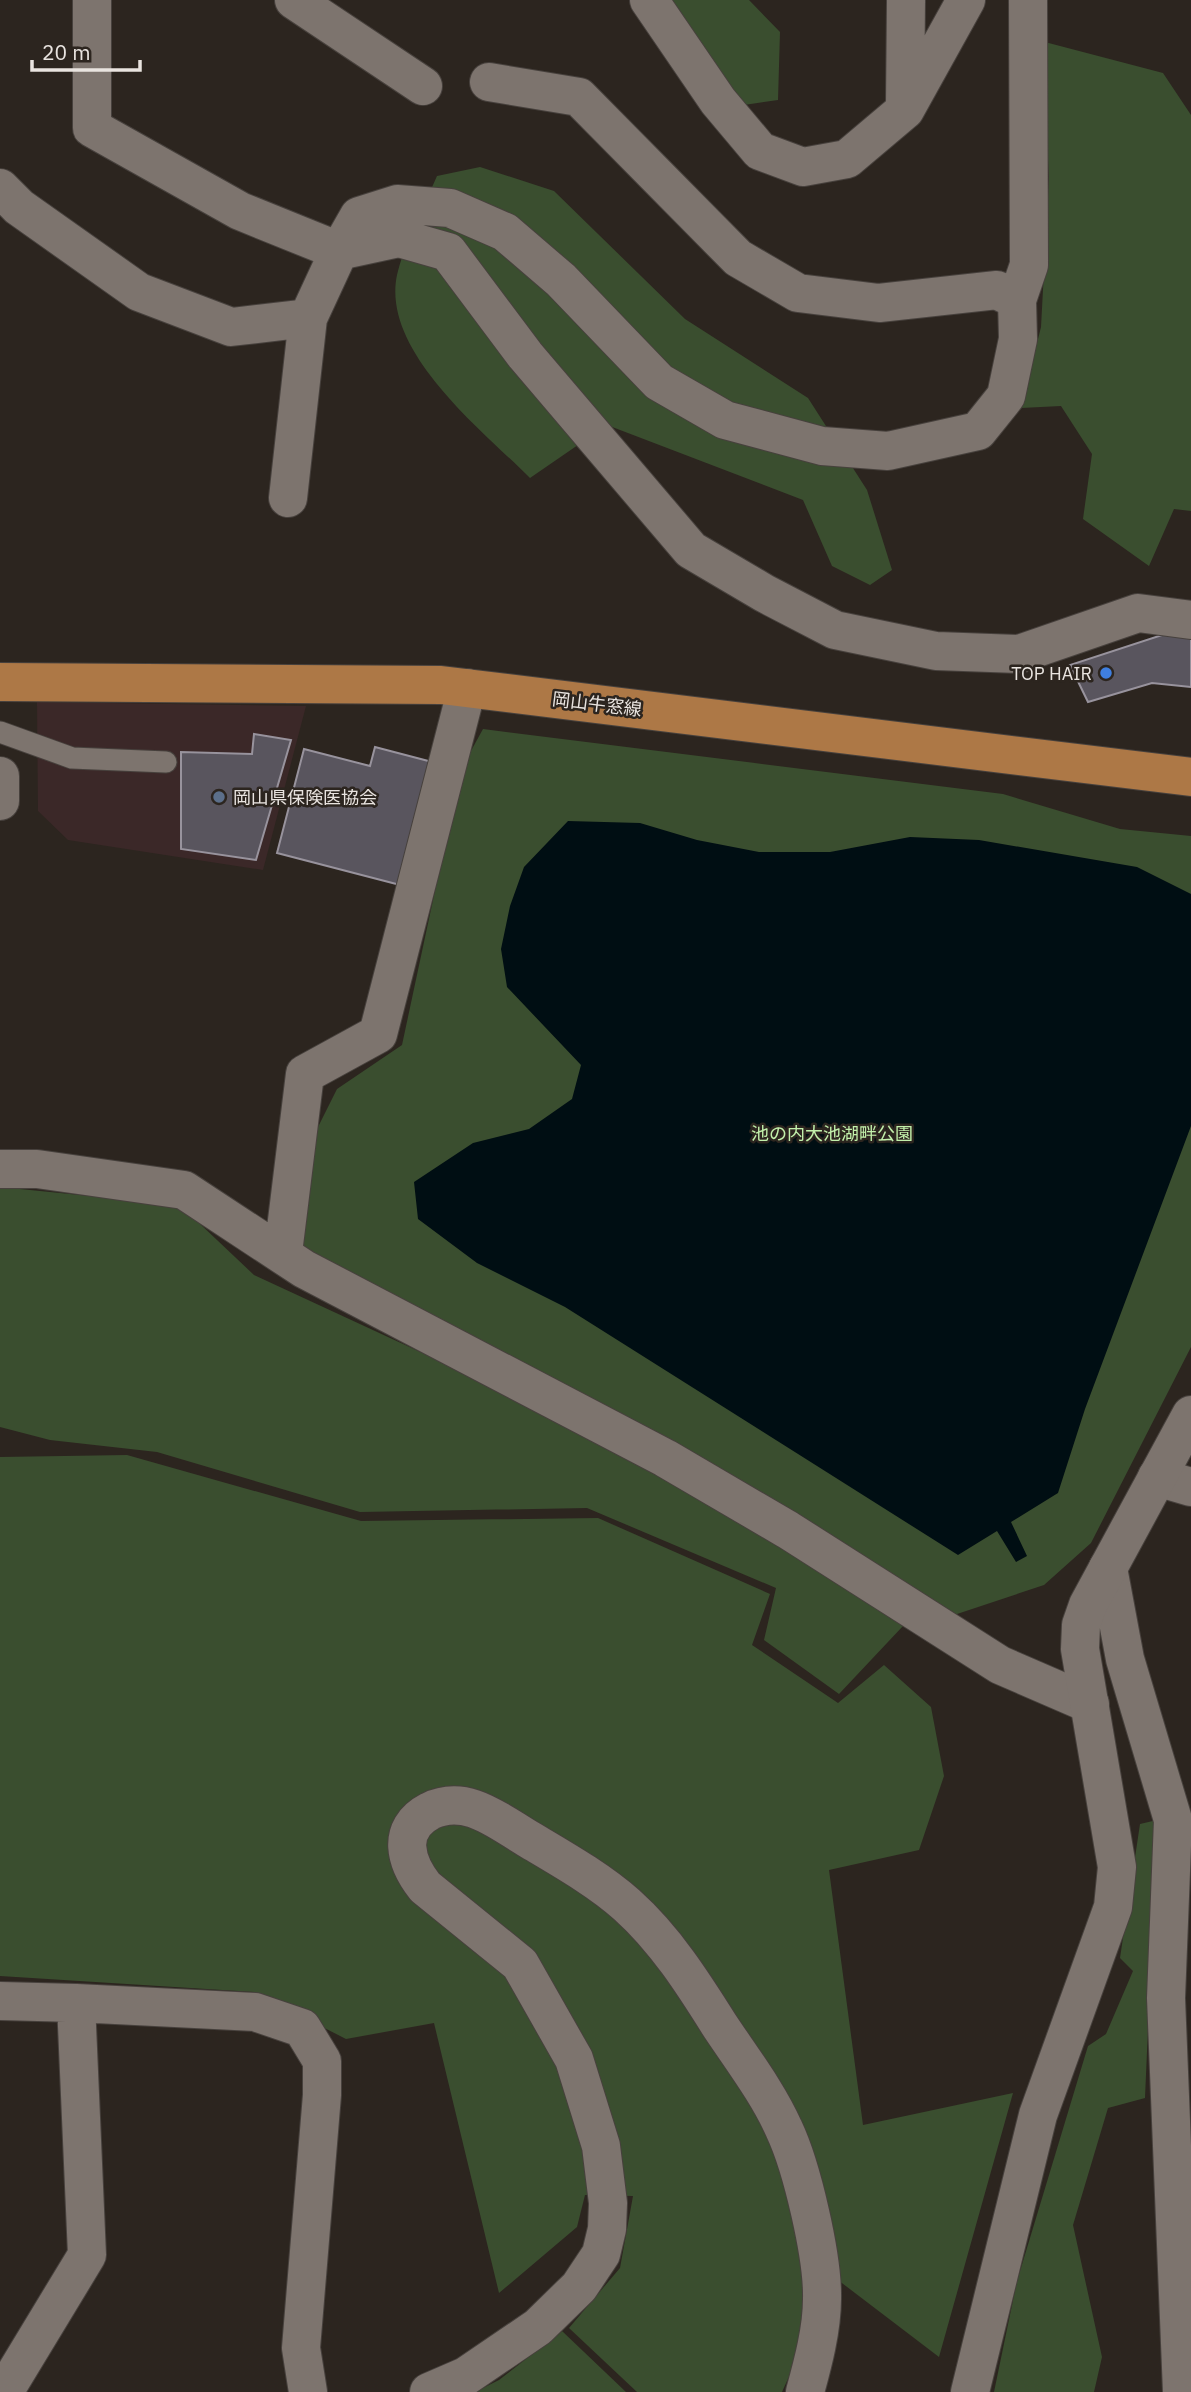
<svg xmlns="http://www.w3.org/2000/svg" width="1191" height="2392" viewBox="0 0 1191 2392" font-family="'IBM Plex Sans','Noto Sans JP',sans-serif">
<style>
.commercial{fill:#3b2828}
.green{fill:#3a4e2f}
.water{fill:#000e13}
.building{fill:#59555e;stroke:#98939d;stroke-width:2}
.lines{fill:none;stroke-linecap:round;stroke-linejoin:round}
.service-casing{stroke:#47413d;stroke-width:23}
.minor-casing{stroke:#47413d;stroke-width:40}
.tertiary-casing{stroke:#47413d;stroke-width:40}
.primary-casing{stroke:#47413d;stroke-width:40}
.service{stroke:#7d746e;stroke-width:21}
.minor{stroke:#7d746e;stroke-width:38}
.tertiary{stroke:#7d746e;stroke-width:38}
.primary{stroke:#ad7846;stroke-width:38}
.shop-dot{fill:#3f7fe0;stroke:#2c251f;stroke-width:2.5}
.service-dot{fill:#5c6f8a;stroke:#2c251f;stroke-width:2.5}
.labels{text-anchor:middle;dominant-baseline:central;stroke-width:5;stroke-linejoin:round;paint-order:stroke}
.poi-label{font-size:18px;fill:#e9e4e0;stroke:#2c251f;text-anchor:end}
.street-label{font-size:18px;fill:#e9e4e0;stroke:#2c251f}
.park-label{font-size:18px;fill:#c2f0ab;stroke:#2c251f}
</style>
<rect width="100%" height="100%" fill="#2c251f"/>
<!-- commercial -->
<path class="commercial" d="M 37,702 L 306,706 L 263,870 L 68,840 L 38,811 Z"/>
<!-- green -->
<path class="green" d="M 672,0 L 749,0 L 780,32 L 778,100 L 744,105 Z
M 1041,41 L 1163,73 L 1191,115 L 1191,511 L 1174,509 L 1149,566 L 1083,519 L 1092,454 L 1061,406 L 1021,408 L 1041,327 L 1049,177 Z
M 480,167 L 554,191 L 685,319 L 808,398 L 867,490 L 892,570 L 870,585 L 832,566 L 803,500 L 607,425 L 530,478 C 482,430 381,351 397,275 C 404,244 424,206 437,176 Z
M 483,729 L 1003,794 L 1120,829 L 1191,836 L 1191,1347 L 1091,1543 L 1044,1585 L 945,1618 L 305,1252 L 294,1216 L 307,1149 L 337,1089 L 402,1045 L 461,769 Z
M 0,1187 L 180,1205 L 254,1275 L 561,1417 L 766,1532 L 903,1626 L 839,1694 L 764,1640 L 776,1588 L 587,1508 L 360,1512 L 157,1452 L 50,1440 L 0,1427 Z
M 127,1455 L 361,1521 L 598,1518 L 770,1594 L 752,1645 L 838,1703 L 884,1665 L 931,1707 L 944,1776 L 919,1850 L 829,1870 L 863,2125 L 1013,2093 L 939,2357 L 834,2277 L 782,2392 L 637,2392 L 569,2328 L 620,2268 L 633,2196 L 585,2195 L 577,2227 L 499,2293 L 434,2023 L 346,2039 L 254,1992 L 0,1976 L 0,1457 Z
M 1157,1820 L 1145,2098 L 1108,2108 L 1073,2225 L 1102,2357 L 1094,2392 L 994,2392 L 1017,2281 L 1088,2046 L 1106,2034 L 1133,1971 L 1120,1958 L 1140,1824 Z
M 562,2331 L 626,2392 L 475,2392 L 499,2380 Z"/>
<!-- water -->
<path class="water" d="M 568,821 L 640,823 L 697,840 L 759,852 L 830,852 L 910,837 L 979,840 L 1137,867 L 1191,894 L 1191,1126 L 1085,1409 L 1058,1493 L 1011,1522 L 1027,1556 L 1016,1562 L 997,1531 L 958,1555 L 565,1307 L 477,1263 L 418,1219 L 414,1182 L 473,1143 L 529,1129 L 572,1099 L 581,1065 L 507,987 L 501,949 L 510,906 L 524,867 Z"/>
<!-- building -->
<path class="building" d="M 1165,634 L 1191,638 L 1191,687 L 1152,683 L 1088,702 L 1070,665 Z
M 254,734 L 291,740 L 256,860 L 181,849 L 181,752 L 252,754 Z
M 375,747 L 436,763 L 404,886 L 277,853 L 304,749 L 370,766 Z"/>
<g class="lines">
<defs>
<path id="service" d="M 0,732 L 72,758 L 166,762"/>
<path id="minor" d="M 92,0 L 92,128 L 240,211 L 339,251 L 359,216 L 397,204 L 450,208 L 505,232 L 561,280 L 659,382 L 725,420 L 822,446 L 888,451 L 978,431 L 1006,396 L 1018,339 L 1017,300 L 997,290 L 879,303 L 798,293 L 738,258 L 579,97 L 489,82
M 294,0 L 423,86
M 649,0 L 718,101 L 760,151 L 803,167 L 847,159 L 905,110 L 966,0
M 905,104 L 906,0
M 0,188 L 19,207 L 139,292 L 231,327 L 308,318 L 339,251 L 399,238 L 448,252 L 525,355 L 691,550 L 764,593 L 835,630 L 936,651 L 1019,654 L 1138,613 L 1191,620
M 1017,300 L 1029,265 L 1028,0
M 288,498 L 308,318
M 0,776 L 0,801
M 0,1169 L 37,1169 L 184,1190 L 304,1269 L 665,1458 L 788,1530 L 1000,1665 L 1090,1704
M 283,1253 L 305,1074 L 378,1034 L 467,688
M 1157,1477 L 1191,1487
M 1108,1568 L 1125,1659 L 1173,1820 L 1166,1998 L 1182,2392
M 0,2001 L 76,2003 L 87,2255 L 4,2392
M 76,2003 L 255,2012 L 302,2028 L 322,2061 L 322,2095 L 301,2348 L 308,2392"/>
<path id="tertiary" d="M 429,2392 L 466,2376 L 538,2327 L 579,2287 L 601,2254 L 607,2229 L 608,2203 L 601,2146 L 574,2059 L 520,1964 L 425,1887 C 406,1863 395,1829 430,1811 C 467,1793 499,1822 530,1840 C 562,1859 599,1880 627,1905 C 665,1939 693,1983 720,2026 C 742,2059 768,2093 784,2129 C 802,2167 823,2257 822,2299 C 822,2329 813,2363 805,2392
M 970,2392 L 1038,2115 L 1113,1907 L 1117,1867 L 1080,1649 L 1081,1625 L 1088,1605 L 1191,1415"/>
<path id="primary" d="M 0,682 L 441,685 L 1191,777"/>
</defs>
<!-- service casing -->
<use href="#service" class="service-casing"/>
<!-- minor casing -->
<use href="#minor" class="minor-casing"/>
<!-- tertiary casing -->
<use href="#tertiary" class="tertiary-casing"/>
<!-- primary casing -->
<use href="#primary" class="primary-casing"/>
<!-- service -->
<use href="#service" class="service"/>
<!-- minor -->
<use href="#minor" class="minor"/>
<!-- tertiary -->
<use href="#tertiary" class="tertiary"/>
<!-- primary -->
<use href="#primary" class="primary"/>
</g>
<!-- markers -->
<circle class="shop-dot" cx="1106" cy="673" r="7"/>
<circle class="service-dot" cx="219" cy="797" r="7"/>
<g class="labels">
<!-- poi labels -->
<g class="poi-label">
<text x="1092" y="673">TOP HAIR</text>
<text x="233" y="797" text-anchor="start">岡山県保険医協会</text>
</g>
<!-- street labels -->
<g class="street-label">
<text transform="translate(597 704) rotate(7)">岡山牛窓線</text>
</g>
<!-- park labels -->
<g class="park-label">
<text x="832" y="1133">池の内大池湖畔公園</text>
</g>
</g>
<!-- scale -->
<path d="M32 60v10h108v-10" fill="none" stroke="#e9e4e0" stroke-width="3.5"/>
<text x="42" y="60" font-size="21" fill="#e9e4e0" stroke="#2c251f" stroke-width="5" paint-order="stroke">20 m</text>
</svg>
